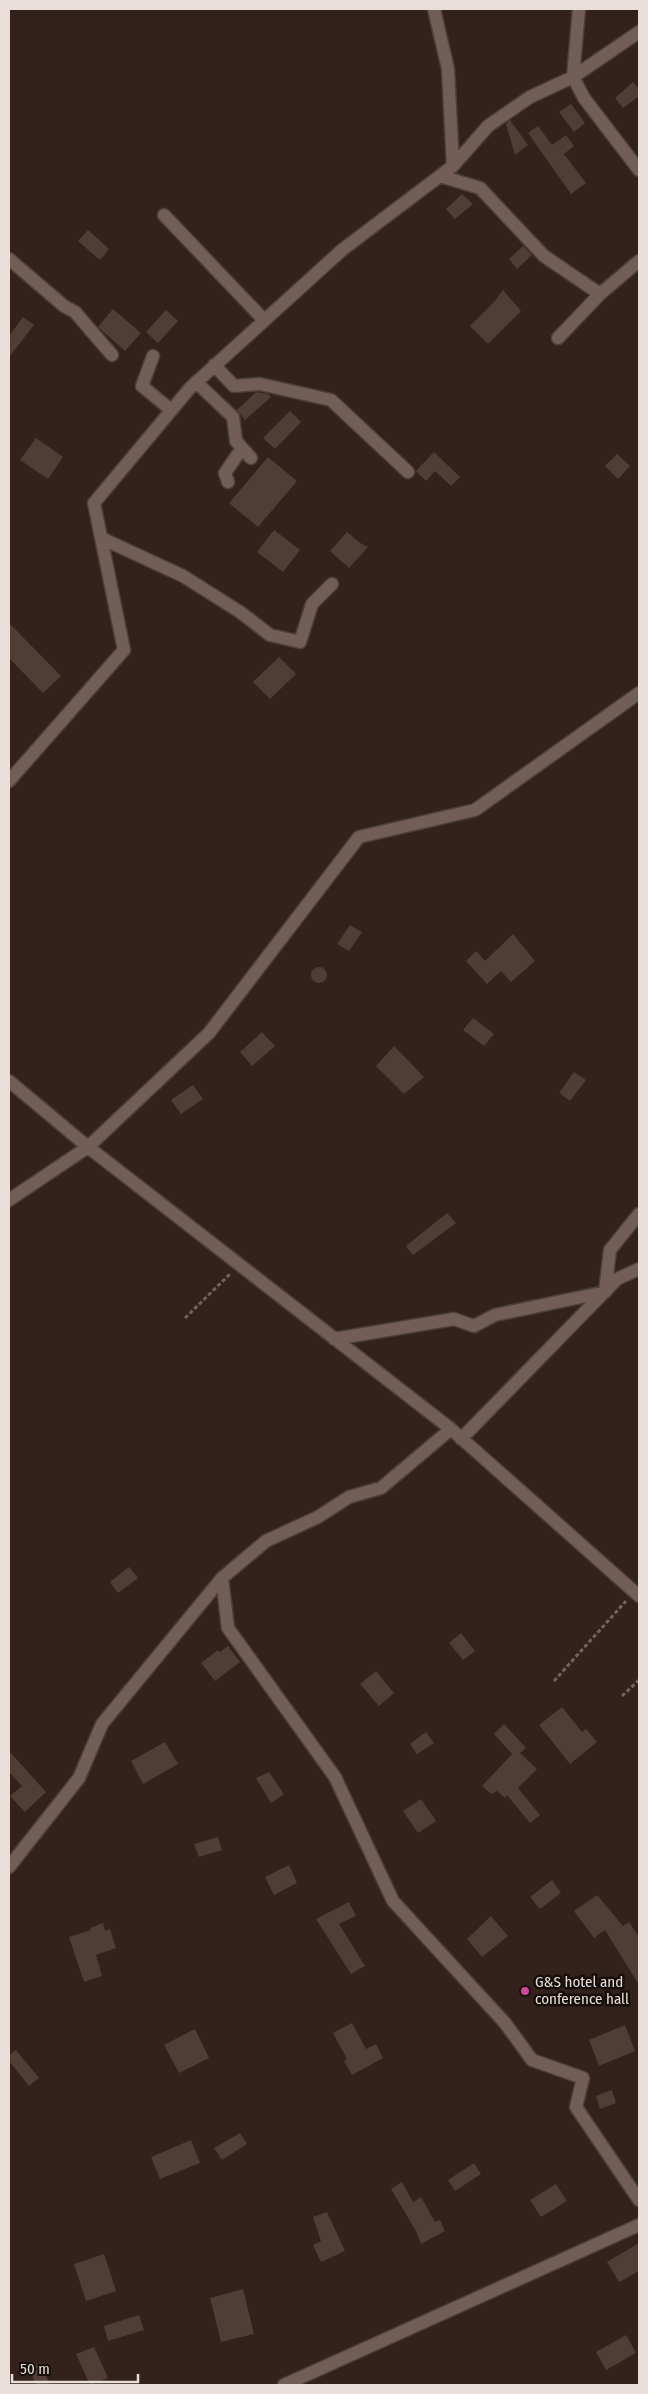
<svg xmlns="http://www.w3.org/2000/svg" width="648" height="2394" viewBox="0 0 648 2394" font-family="'Fira Sans Condensed',sans-serif">
<style>
.building{fill:#4f3d36}
.lines{fill:none;stroke-linecap:round;stroke-linejoin:round}
.minor-casing{stroke:#4c3e39;stroke-width:15}
.path{stroke:#72635d;stroke-width:3;stroke-dasharray:4 2.5;stroke-linecap:butt}
.minor{stroke:#725e56;stroke-width:12}
.hotel-dot{fill:#d1479c;stroke:#150e0b;stroke-width:2}
.labels{text-anchor:middle;dominant-baseline:central;stroke-width:5;stroke-linejoin:round;paint-order:stroke}
.poi-label{font-size:15px;fill:#eadeda;stroke:#150e0b;text-anchor:start}
</style>
<rect width="100%" height="100%" fill="#33221b"/>
<!-- building -->
<path class="building" d="M 633,82 L 639,89 L 639,96 L 623,108 L 615,98 Z
M 571,104 L 585,123 L 574,132 L 559,112 Z
M 510,120 L 528,145 L 515,155 L 506,124 Z
M 538,126 L 552,145 L 566,135 L 574,146 L 564,154 L 586,183 L 571,194 L 528,133 Z
M 462,194 L 473,204 L 455,219 L 446,209 Z
M 88,230 L 109,249 L 100,260 L 78,241 Z
M 523,246 L 532,255 L 517,269 L 509,259 Z
M 503,290 L 521,311 L 488,344 L 470,326 L 494,302 Z
M 113,309 L 141,333 L 125,351 L 98,327 Z
M 166,310 L 178,321 L 158,343 L 146,332 Z
M 23,317 L 34,325 L 9,357 L 9,336 Z
M 256,392 L 268,394 L 271,397 L 245,420 L 237,410 Z
M 290,411 L 301,422 L 275,449 L 263,438 Z
M 36,438 L 63,457 L 48,479 L 20,460 Z
M 434,452 L 460,477 L 451,486 L 435,471 L 426,481 L 416,471 Z
M 617,454 L 630,466 L 618,479 L 605,466 Z
M 268,457 L 297,481 L 258,527 L 229,503 Z
M 274,530 L 300,550 L 283,572 L 257,552 Z
M 347,532 L 360,543 L 368,547 L 349,568 L 330,551 Z
M 9,623 L 61,676 L 43,693 L 9,658 Z
M 279,657 L 296,674 L 270,699 L 253,682 Z
M 350,925 L 362,932 L 349,951 L 337,944 Z
M 513,934 L 535,961 L 511,982 L 501,971 L 487,984 L 466,961 L 476,951 L 485,961 Z
M311 975a8 8 0 1 1 16 0a8 8 0 1 1-16 0Z
M 473,1018 L 494,1034 L 484,1046 L 463,1030 Z
M 262,1032 L 275,1046 L 252,1066 L 240,1052 Z
M 394,1046 L 424,1077 L 404,1094 L 376,1066 Z
M 574,1072 L 586,1080 L 570,1101 L 559,1093 Z
M 193,1085 L 203,1099 L 181,1114 L 171,1100 Z
M 447,1213 L 456,1223 L 413,1255 L 406,1246 Z
M 129,1567 L 138,1578 L 118,1593 L 110,1582 Z
M 461,1633 L 475,1651 L 463,1660 L 449,1643 Z
M 228,1646 L 240,1662 L 215,1681 L 201,1663 L 218,1650 L 220,1652 Z
M 376,1671 L 394,1693 L 379,1706 L 360,1684 Z
M 562,1707 L 582,1732 L 586,1729 L 597,1742 L 570,1764 L 539,1725 Z
M 504,1724 L 526,1748 L 520,1753 L 537,1769 L 518,1788 L 540,1815 L 530,1823 L 507,1795 L 505,1798 L 497,1791 L 491,1794 L 482,1786 L 512,1754 L 494,1734 Z
M 426,1732 L 434,1743 L 417,1754 L 410,1744 Z
M 165,1742 L 178,1764 L 143,1784 L 131,1761 Z
M 9,1751 L 46,1792 L 25,1812 L 10,1796 L 22,1786 L 9,1772 Z
M 269,1772 L 284,1794 L 271,1803 L 256,1778 Z
M 421,1799 L 436,1821 L 418,1833 L 403,1811 Z
M 218,1837 L 222,1850 L 199,1857 L 194,1844 Z
M 289,1865 L 297,1883 L 274,1895 L 265,1877 Z
M 552,1880 L 561,1893 L 540,1909 L 530,1897 Z
M 597,1895 L 623,1926 L 629,1922 L 639,1937 L 639,1985 L 605,1930 L 594,1938 L 574,1911 Z
M 349,1902 L 356,1916 L 339,1924 L 365,1966 L 351,1974 L 316,1919 Z
M 491,1916 L 508,1936 L 482,1957 L 467,1939 Z
M 103,1923 L 105,1931 L 110,1929 L 116,1948 L 96,1955 L 102,1976 L 84,1982 L 69,1937 L 91,1930 L 90,1928 Z
M 352,2023 L 366,2049 L 376,2044 L 383,2058 L 352,2075 L 344,2061 L 347,2059 L 333,2033 Z
M 625,2025 L 635,2051 L 599,2066 L 589,2040 Z
M 195,2029 L 209,2058 L 179,2073 L 164,2045 Z
M 16,2050 L 39,2078 L 29,2086 L 9,2061 L 9,2055 Z
M 612,2090 L 616,2103 L 600,2109 L 596,2096 Z
M 240,2133 L 247,2144 L 222,2160 L 214,2148 Z
M 191,2140 L 200,2163 L 160,2179 L 151,2157 Z
M 474,2163 L 481,2174 L 455,2191 L 448,2180 Z
M 402,2182 L 413,2202 L 421,2197 L 435,2222 L 440,2220 L 445,2231 L 421,2244 L 416,2231 L 391,2189 Z
M 556,2184 L 567,2201 L 541,2217 L 530,2200 Z
M 327,2212 L 345,2251 L 321,2262 L 313,2245 L 321,2241 L 313,2217 Z
M 639,2243 L 639,2271 L 619,2282 L 607,2262 Z
M 104,2254 L 116,2291 L 86,2301 L 74,2264 Z
M 243,2289 L 254,2334 L 221,2342 L 210,2298 Z
M 139,2315 L 144,2330 L 108,2341 L 104,2326 Z
M 626,2335 L 636,2353 L 606,2370 L 596,2352 Z
M 94,2347 L 108,2378 L 90,2385 L 76,2354 Z
M 41,2363 L 50,2385 L 36,2385 L 29,2368 Z"/>
<g class="lines">
<defs>
<path id="minor" d="M 579,9 L 573,77 L 639,32
M 453,166 L 488,126 L 530,97 L 573,77 L 584,98 L 639,170
M 440,176 L 480,188 L 544,256 L 600,294
M 164,215 L 264,320
M 9,259 L 64,306 L 75,312 L 112,355
M 558,338 L 600,294 L 639,261
M 153,356 L 142,386 L 171,410
M 214,365 L 234,386 L 260,384 L 331,400 L 408,472
M 196,382 L 233,417 L 236,441 L 251,458
M 228,482 L 225,473 L 242,448
M 101,538 L 183,576 L 240,612 L 270,635 L 300,642 L 312,604 L 332,584
M 9,781 L 124,650 L 94,503 L 190,388 L 342,250 L 453,166 L 448,69 L 434,9
M 9,1081 L 88,1147 L 451,1429 L 639,1596
M 9,1200 L 88,1147 L 209,1033 L 359,837 L 475,810 L 639,693
M 334,1339 L 454,1319 L 474,1326 L 495,1315 L 605,1292 L 610,1250 L 639,1214
M 461,1439 L 617,1279 L 639,1269
M 222,1578 L 228,1628 L 335,1777 L 393,1901 L 505,2023 L 532,2060 L 583,2078 L 576,2107 L 639,2200
M 9,1867 L 79,1778 L 102,1724 L 222,1578 L 266,1541 L 318,1517 L 349,1497 L 381,1488 L 451,1429
M 284,2385 L 639,2225"/>
</defs>
<!-- minor casing -->
<use href="#minor" class="minor-casing"/>
<!-- path -->
<path class="path" d="M 185,1318 L 230,1274
M 554,1681 L 626,1601
M 622,1696 L 639,1680"/>
<!-- minor -->
<use href="#minor" class="minor"/>
</g>
<!-- markers -->
<circle class="hotel-dot" cx="525" cy="1991" r="5"/>
<g class="labels">
<!-- poi labels -->
<g class="poi-label">
<text x="535" y="1982">G&amp;S hotel and<tspan x="535" dy="17">conference hall</tspan></text>
</g>
</g>
<!-- border -->
<rect width="648" height="2394" fill="none" stroke="#eadeda" stroke-width="20"/>
<!-- scale -->
<path d="M12 2374v8h126v-8" fill="none" stroke="#eadeda" stroke-width="2.5"/>
<text x="20" y="2374" font-size="15" fill="#eadeda" stroke="#150e0b" stroke-width="4" paint-order="stroke">50 m</text>
</svg>
